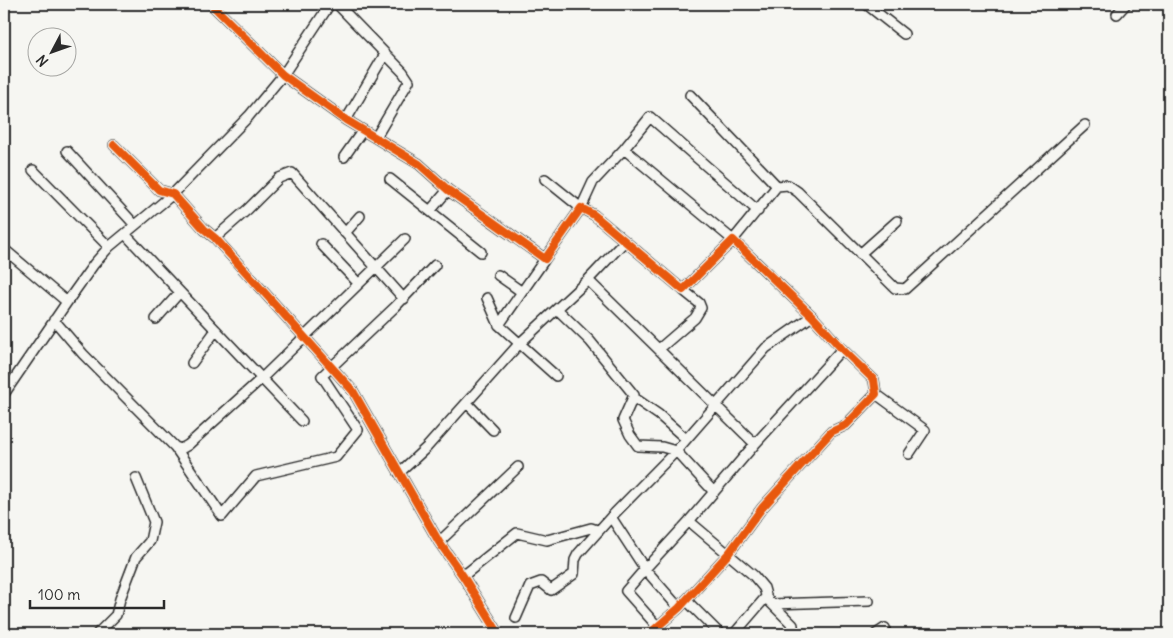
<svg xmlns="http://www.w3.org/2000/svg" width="1173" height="638" viewBox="0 0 1173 638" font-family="Delius,sans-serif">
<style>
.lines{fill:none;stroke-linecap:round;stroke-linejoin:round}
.minor-casing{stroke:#2b2b2b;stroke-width:12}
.minor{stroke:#f6f6f2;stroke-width:9}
.cycleway-casing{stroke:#f6f6f2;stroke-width:11}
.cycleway{stroke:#e8590c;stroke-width:8}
</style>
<rect width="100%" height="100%" fill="#f6f6f2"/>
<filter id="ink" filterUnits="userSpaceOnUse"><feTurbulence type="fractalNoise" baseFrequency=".02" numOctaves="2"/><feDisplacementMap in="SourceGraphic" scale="10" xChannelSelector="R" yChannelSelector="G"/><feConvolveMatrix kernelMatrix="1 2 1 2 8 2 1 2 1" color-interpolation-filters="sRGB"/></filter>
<g filter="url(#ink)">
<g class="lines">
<defs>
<path id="minor" d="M 211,4 L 283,75 L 346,120 L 419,164 L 448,190 L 545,259 L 581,208 L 594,215 L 683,290 L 733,240 L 812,316 L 842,349 L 874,380 L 876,394 L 846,425 L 831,432 L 762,508 L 729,553 L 679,608 L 649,634
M 337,4 L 403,72 L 409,81 L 376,137
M 866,4 L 904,34
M 1117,14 L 1126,4
M 690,95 L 777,186
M 346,120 L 385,54
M 114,145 L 159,190 L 173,194 L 204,229 L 215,238 L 353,391 L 439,542 L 463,576 L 499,634
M 624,149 L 733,240 L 777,186 L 788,185 L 798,192 L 895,288 L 905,289 L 1085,125
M 67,151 L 135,225
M 344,157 L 363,130
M 33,170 L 109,247
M 390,179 L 430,211 L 448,190
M 545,179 L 581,208 L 593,182 L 624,149 L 650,117 L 758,211
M 430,211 L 481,252
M 345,233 L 360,216
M 125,234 L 302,421
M 215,238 L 248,209 L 279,178 L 292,173 L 404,299
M 321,244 L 359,284
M 4,249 L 67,302
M 860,254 L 897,221
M 545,259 L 499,325 L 556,376
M 498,275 L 522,292
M 588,280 L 755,444
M 487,298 L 499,325
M 557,309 L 590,341 L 634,395 L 623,420 L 630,435 L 638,446 L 662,447 L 676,451 L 714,492
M 156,319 L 180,292
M 54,320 L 83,354 L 175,447 L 181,449 L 188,445 L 262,378 L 405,239
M 659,349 L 695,318 L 701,308 L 699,303 L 683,290
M 192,363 L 216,330
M 4,394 L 67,302 L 94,264 L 109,247 L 173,194 L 249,116 L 283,75 L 330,4
M 876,394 L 925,430 L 909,454
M 633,397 L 659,415 L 686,439
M 467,403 L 493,430
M 175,447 L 222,516 L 256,476 L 336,457 L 358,430 L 322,376 L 395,307 L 435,265
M 399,473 L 427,447 L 519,344 L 588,280 L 625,241
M 689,521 L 753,575 L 764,588 L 767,599 L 793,625 L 793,634
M 439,542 L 518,467
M 463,576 L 517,533 L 547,540 L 591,528 L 597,530
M 686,600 L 720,634
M 772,604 L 869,601
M 679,608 L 645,569 L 689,521 L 755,444 L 842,349
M 516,618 L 530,586 L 541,582 L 551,590 L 574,574 L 575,560 L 578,554 L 611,517
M 657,626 L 626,591 L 645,569 L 611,517 L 676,451 L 766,348 L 812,316
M 97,634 L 116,615 L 120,599 L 136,557 L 150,541 L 154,522 L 136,478
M 734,634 L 766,597
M 876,634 L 885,628"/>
</defs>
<!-- minor casing -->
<use href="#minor" class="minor-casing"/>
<!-- minor -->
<use href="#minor" class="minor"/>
<defs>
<path id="cycleway" d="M 211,4 L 283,75 L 346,120 L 419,164 L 448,190 L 545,259 L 581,208 L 594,215 L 683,290 L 733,240 L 812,316 L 842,349 L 874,380 L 876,394 L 846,425 L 831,432 L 762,508 L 729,553 L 679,608 L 649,634
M 114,145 L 159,190 L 173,194 L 204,229 L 215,238 L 353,391 L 439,542 L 463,576 L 499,634"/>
</defs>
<!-- cycleway casing -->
<use href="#cycleway" class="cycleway-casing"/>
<!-- cycleway -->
<use href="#cycleway" class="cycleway"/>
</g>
</g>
<!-- margin -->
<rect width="1173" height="638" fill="none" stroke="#f6f6f2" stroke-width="20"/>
<rect x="10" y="10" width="1153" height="618" fill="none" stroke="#2b2b2b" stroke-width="2" filter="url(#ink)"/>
<!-- north arrow -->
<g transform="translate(52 52) rotate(229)"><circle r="24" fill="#f6f6f2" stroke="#a5a5a2"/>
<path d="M0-4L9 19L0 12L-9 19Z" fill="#2b2b2b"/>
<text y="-8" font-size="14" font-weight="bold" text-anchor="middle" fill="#2b2b2b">N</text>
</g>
<!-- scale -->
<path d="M30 600v8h134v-8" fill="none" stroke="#2b2b2b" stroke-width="2.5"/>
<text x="38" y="600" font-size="15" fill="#2b2b2b" stroke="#f6f6f2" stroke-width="4" paint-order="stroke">100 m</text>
</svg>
